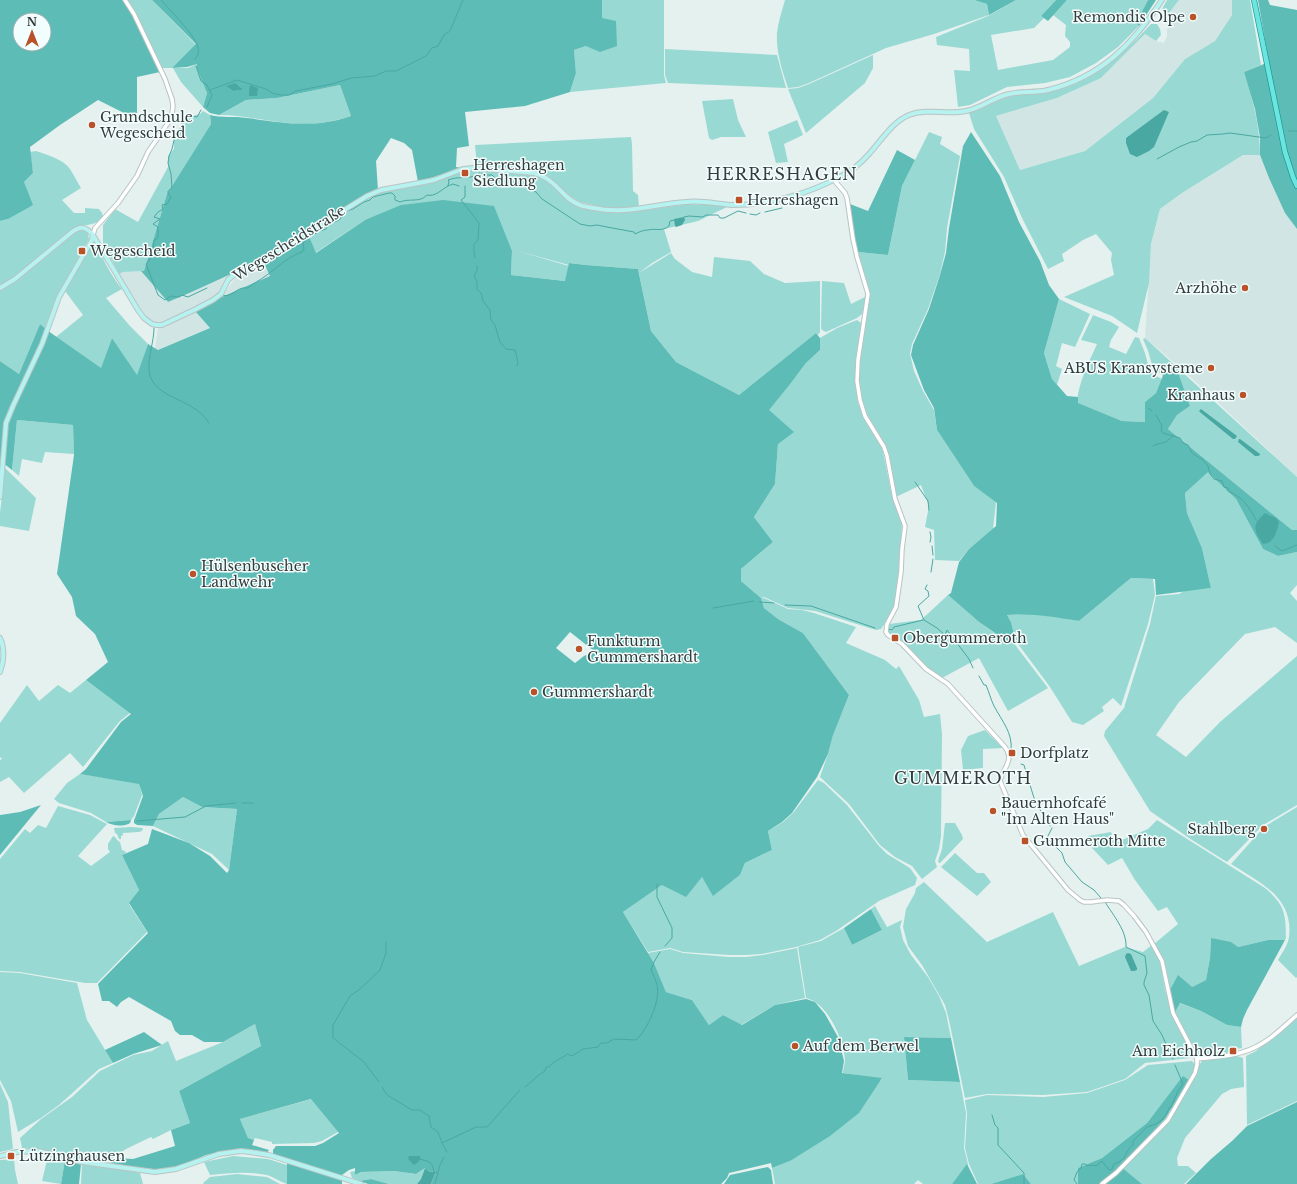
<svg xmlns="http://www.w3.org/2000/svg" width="1297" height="1184" viewBox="0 0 1297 1184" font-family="'Libre Baskerville',serif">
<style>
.built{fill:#d1e6e4}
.green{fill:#99d9d3}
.forest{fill:#5ebcb6;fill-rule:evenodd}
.water{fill:#49a8a2}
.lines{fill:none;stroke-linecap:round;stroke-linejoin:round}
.stream{stroke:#49a8a2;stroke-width:1}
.tertiary-casing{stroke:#b9c4c3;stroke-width:5.5}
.secondary-casing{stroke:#b9c4c3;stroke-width:6}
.primary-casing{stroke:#199e98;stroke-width:6}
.tertiary{stroke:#fff;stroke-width:3.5}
.secondary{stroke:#b6f2ef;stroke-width:4}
.primary{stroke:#6ce5e0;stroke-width:4.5}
.poi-dot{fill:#b95229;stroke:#f2fefd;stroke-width:1.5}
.labels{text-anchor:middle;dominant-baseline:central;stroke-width:3;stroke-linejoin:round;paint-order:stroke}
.poi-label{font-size:14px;fill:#353a3a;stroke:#f2fefd;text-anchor:start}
.street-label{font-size:14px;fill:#353a3a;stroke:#f2fefd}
.quarter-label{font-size:16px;letter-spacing:1px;fill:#353a3a;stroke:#f2fefd}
</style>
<rect width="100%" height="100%" fill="#e5f1ef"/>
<!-- built -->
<path class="built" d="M 1179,0 L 1232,0 L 1232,15 L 1215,41 L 1185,59 L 1153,98 L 1085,151 L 1020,170 L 996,116 L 1057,98 L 1101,78 L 1145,34 L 1156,41 L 1164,43 L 1167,36 L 1167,26 L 1160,13 L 1162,9 L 1169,13 Z
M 1243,155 L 1260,155 L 1269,178 L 1285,213 L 1297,229 L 1297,477 L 1184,371 L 1145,338 L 1151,244 L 1160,209 L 1182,193 Z
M 263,261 L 270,276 L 215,300 L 223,295 L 235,278 Z
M 141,271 L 168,302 L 228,276 L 220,294 L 170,320 L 162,323 L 156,323 L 152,321 L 145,316 L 119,274 L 123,272 Z
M 195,311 L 210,328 L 158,350 L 155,348 L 158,327 L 164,326 Z"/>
<!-- green -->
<path class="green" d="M 126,0 L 152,0 L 196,45 L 172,68 L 160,68 Z
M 602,0 L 664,0 L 664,75 L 666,83 L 570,92 L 576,73 L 574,50 L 586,46 L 602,18 Z
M 785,0 L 974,0 L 987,4 L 989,15 L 934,34 L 886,48 L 809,83 L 798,87 L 788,88 C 782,70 776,52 777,33 C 778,22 782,11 785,0 Z
M 1016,0 L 1056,0 L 1041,16 L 1044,18 L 1034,28 L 991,35 L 998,70 L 1053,60 L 1070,47 L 1070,42 L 1065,36 L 1066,25 L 1053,15 L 1067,0 L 1148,0 L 1136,23 L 1139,26 L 1118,47 L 1096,63 L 1070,77 L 1045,83 L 1007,87 L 970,105 L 958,107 L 954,70 L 970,71 L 969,49 L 937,45 L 936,37 L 988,16 Z
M 1167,0 L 1179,0 L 1169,13 L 1162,9 Z
M 1232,0 L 1250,0 L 1261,65 L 1244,72 C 1253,100 1260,126 1260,155 L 1243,155 L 1182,193 L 1160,209 L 1151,244 L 1149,283 L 1137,333 L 1112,316 L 1064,297 L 1114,275 L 1111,260 L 1112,253 L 1096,234 L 1083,240 L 1062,254 L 1064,261 L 1048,269 L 1022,218 L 1004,177 L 974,129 L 969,113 C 982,109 995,101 1008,97 C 1020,93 1033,95 1045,92 C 1055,90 1068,87 1077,83 C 1107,69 1129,48 1151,24 L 1157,24 L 1160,29 L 1161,35 L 1156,41 L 1145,34 L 1101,78 L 1057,98 L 996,116 L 1020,170 L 1085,151 L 1153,98 L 1185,59 L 1215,41 L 1232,15 Z
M 665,49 L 777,55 L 786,88 L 668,83 L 665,75 Z
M 873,55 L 873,68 L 865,83 L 806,133 L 788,89 L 798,88 L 809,84 Z
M 197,64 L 197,69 L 207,93 L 203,107 L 181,82 L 173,68 L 188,68 Z
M 340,85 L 351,116 C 334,121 317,125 299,124 C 272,123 246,115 219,115 L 246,100 L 277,98 Z
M 733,99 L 738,120 L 746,137 L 721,137 L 712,140 L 709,138 L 702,101 Z
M 203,111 L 210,115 L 211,124 L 167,194 L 144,271 L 123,272 L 119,274 L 113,262 L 103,246 L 103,225 L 115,209 L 138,222 L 168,167 L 168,156 L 174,149 L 174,136 L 186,118 L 200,114 Z
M 797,120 L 803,135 L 784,144 L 788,162 L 776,163 L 768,132 Z
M 929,132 L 942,137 L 940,144 L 960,156 L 947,228 L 945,252 L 940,274 L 928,309 L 912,344 L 910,354 L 914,371 L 923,391 L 934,410 L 937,430 L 974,486 L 996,502 L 993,529 L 969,549 L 959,561 L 935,560 L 934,530 L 925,527 L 929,506 L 921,485 L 896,497 L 885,447 L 865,412 L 861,398 L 859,381 L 859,361 L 870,294 L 858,252 L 888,255 L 902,186 Z
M 631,137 L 632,144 L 633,191 L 638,195 L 639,207 L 622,209 L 602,207 L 580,202 L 568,195 L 545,174 L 533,171 L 477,165 L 475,145 Z
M 36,151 C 47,155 63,159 70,169 C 74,175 77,182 81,188 L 62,200 L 74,213 L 85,213 L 85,208 L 99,209 L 102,213 L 103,217 C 94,228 82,223 71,230 L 14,278 L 0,286 L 0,221 L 8,219 L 24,182 L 33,173 L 30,152 Z
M 475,169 L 538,176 L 551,184 L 565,198 L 578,207 L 601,212 L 638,211 L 688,204 L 729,206 L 698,221 L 664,229 L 671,252 L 652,263 L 639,273 L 638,269 L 586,265 L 570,263 L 569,265 L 514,250 L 569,266 L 566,281 L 511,275 L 512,251 L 365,220 L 315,253 L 308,234 L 359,202 L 378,192 L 419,185 L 434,182 L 452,174 Z
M 79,230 L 85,230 L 88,233 L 89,239 L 57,296 L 46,329 L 40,324 L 19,374 L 0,361 L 0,290 L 16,280 L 74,232 Z
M 93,244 L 96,245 C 104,260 111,276 122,289 L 106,298 L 130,326 L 148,344 L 137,376 L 112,338 L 101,369 L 56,337 L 83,315 L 65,291 L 90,246 Z
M 671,253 L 675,259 L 692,272 L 712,277 L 714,257 L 750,261 L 764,274 L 785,283 L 820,281 L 820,332 L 818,335 L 816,333 L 739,395 L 676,362 L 651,331 L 639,273 Z
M 822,281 L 844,283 L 851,304 L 867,296 L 862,314 L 857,318 L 826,332 L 822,330 L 821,328 Z
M 1059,299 L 1090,314 L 1075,347 L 1062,343 L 1056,366 L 1062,369 L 1057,385 L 1052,379 L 1044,353 Z
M 1093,315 L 1111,322 L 1119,327 L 1111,340 L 1109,347 L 1126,354 L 1135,337 L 1139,338 L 1145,353 L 1150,372 L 1154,375 L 1162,379 L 1156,393 L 1145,402 L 1145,422 L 1122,421 L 1077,403 C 1078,383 1089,362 1097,344 L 1081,340 Z
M 857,320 L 861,323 L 861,332 L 856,360 L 855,379 L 858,403 L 864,417 L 882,447 L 892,496 L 902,521 L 900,572 L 895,605 L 893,611 L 881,629 L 876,630 L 815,611 L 788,608 L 764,597 L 761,598 L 741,581 L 741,569 L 773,542 L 754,517 L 775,484 L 778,444 L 768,410 L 791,383 L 806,363 L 820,350 L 820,338 L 837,328 Z
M 1145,338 L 1297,477 L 1297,530 L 1292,530 L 1168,429 L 1177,415 L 1190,406 L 1179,375 L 1169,363 L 1163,376 L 1153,368 L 1148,351 L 1143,339 Z
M 17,420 L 73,425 L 74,454 L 45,452 L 42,463 L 22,459 L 19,476 L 12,470 Z
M 5,468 L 36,498 L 29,531 L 0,526 L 0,513 Z
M 1208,471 L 1236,499 L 1263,549 L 1278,556 L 1297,552 L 1297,585 L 1290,593 L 1297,601 L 1297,643 L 1275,627 L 1245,634 L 1179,702 L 1156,735 L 1186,757 L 1220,722 L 1297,656 L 1297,805 L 1263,825 L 1227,862 L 1192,840 L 1150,811 L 1104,736 L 1105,731 L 1124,708 L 1150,624 L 1156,596 L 1179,594 L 1184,591 L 1211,588 L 1202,548 L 1187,513 L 1185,493 Z
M 1131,578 L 1153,579 L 1155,595 L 1148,624 L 1121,706 L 1113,698 L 1102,707 L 1104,711 L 1083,725 L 1072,722 L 1050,687 L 1012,636 L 1014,634 L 1011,622 L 1007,615 C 1032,613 1055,616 1079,621 Z
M 948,595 L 979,622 L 1007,642 L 1010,638 L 1048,688 L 1008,711 L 979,658 L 942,678 L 925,666 L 902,641 L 890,634 L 887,629 L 889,624 L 921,620 Z
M 761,598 L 764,598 L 788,609 L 802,610 L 814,613 L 856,627 L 846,643 L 885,660 L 896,669 L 899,666 L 919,700 L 924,717 L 940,714 L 942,734 L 941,836 L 939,849 L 935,861 L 937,867 L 922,879 L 912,866 L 895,857 L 880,845 L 849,804 L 820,777 L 828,754 L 833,734 L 849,695 L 803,633 L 778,619 L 764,608 Z
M 86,680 L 130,713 L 120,721 L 83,767 L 70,753 L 24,793 L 9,777 L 0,782 L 0,760 L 2,759 L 0,757 L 0,723 L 27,685 L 39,701 L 58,685 L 70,693 Z
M 985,730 L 1003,748 L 983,749 L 983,768 L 963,770 L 961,750 L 968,736 Z
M 80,774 L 139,783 L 142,795 L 134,816 L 131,820 L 106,822 L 91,813 L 59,803 L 54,799 L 67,783 Z
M 818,780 L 824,783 L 847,805 L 879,846 L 887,854 L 910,868 L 917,878 L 915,885 L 879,901 L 836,931 L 820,940 L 796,947 L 762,954 L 746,955 L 729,955 L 683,952 L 670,948 L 648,952 L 623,912 L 662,885 L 702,877 L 714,895 L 740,875 L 745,863 L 772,850 L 768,831 L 783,822 L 793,813 Z
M 183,797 L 202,807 L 237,809 L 229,870 L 212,854 L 153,826 L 159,814 Z
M 58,806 L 90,815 L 107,824 L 78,856 L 91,866 L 110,852 L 108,849 L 108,844 L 113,836 C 116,837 117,841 120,842 L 122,850 L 125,851 L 126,853 L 122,855 L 139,890 L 129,904 L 147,932 L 97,983 L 85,983 L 20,972 L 0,971 L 0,859 L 25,829 L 30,833 L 38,825 L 46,828 Z
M 1297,807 L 1297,977 L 1296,978 L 1278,960 C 1282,953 1288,945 1289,937 C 1294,897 1259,882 1231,864 L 1264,827 Z
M 1157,820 L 1265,888 C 1284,904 1286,913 1286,938 L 1285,940 L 1268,940 L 1238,947 L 1211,938 L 1210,958 L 1206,980 L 1192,987 L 1170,990 L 1163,959 L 1154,944 L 1178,924 L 1167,907 L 1158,911 L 1135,880 L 1122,858 L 1108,865 L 1092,848 L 1088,836 L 1111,832 L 1115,843 L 1148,829 Z
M 945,823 L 955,823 L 962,835 L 963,839 L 940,863 L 939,863 L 938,861 L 942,849 Z
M 131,827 L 143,828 L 142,831 L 139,832 L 123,833 L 123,835 L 121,836 L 121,839 L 119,839 L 117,834 L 115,833 L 114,828 Z
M 955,853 L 977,873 L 984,873 L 991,882 L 977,896 L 941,867 Z
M 924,882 L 987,942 L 1053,912 L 1079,966 L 1125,947 L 1143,952 L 1152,945 L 1160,960 L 1165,990 L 1172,1013 L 1193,1056 L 1190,1058 L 1145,1063 L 1125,1079 L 1087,1092 L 1043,1095 L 987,1094 L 965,1098 L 949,1020 L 945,1005 L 922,965 L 908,946 L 903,927 L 906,909 L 915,893 L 916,888 Z
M 875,906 L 887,927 L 902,920 L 900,927 L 903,940 L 911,955 L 928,977 L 939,996 L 946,1013 L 951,1038 L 904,1037 L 908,1080 L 960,1082 L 966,1113 L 964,1148 L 968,1164 L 952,1184 L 923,1184 L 918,1180 L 914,1184 L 775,1184 L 772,1168 L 790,1161 L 882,1079 L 843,1073 C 843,1069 845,1064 845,1060 C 844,1042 831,1012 815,1002 C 813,1000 809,999 806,998 L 798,947 L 821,941 L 844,928 L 852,945 L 882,930 L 871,909 Z
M 797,948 L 805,998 L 775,1005 L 741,1025 L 723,1015 L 709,1025 L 692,1000 L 666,992 L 654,963 L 648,953 L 670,949 L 683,953 L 729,957 L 746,957 L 763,955 Z
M 0,972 L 20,973 L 77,983 L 87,1020 L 113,1063 L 99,1069 L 59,1105 L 41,1118 L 18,1132 L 11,1101 L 0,1080 Z
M 1179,1003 L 1201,1011 L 1227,1025 L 1241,1027 L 1242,1048 L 1230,1050 L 1227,1053 L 1201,1057 L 1197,1054 L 1175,1012 Z
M 1297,1017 L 1297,1101 L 1247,1125 L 1246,1056 L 1256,1051 Z
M 255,1024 L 261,1046 L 179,1091 L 190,1123 L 171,1130 L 153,1139 L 151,1137 L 126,1149 L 105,1163 L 81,1160 L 44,1150 L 22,1148 L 20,1138 L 41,1119 L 72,1097 L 100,1071 L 133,1055 L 152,1051 L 168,1041 L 176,1061 L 223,1042 Z
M 1237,1056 L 1243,1058 L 1244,1087 L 1231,1089 L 1222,1094 L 1185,1138 L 1177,1158 L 1178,1166 L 1188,1166 L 1196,1173 L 1184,1184 L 1142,1184 L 1123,1169 L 1169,1121 L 1197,1074 L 1199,1065 L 1202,1061 Z
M 1192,1061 L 1195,1064 L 1194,1072 L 1189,1080 L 1183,1077 L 1147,1123 L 1102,1158 L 1078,1168 L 1078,1184 L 1031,1184 L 1023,1174 L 991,1184 L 978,1184 L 969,1164 L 965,1148 L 967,1114 L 965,1100 L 987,1095 L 1043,1097 L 1087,1093 L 1125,1080 L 1148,1065 Z
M 0,1084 L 8,1102 L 13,1149 L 0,1152 Z
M 312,1099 L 338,1131 L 338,1132 L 322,1141 L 314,1143 L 272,1144 L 272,1142 L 255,1138 L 254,1140 L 248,1138 L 240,1119 Z
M 48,1156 L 65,1160 L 61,1184 L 42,1181 Z
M 233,1156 L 268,1159 L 287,1165 L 287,1184 C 280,1182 274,1177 267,1175 C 248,1171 229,1173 210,1175 L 204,1162 Z
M 14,1159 L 15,1170 L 18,1184 L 0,1184 L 0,1160 Z
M 82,1164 L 105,1166 L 140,1173 L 143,1184 L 81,1184 Z
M 425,1168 L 421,1179 L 417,1184 L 389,1184 L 371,1179 L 359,1181 L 352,1178 L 350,1172 L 355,1171 L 355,1175 L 361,1172 L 394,1171 L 416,1174 Z
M 237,1174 L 267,1177 L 280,1184 L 204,1184 L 203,1183 L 210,1177 Z"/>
<!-- forest -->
<path class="forest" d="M 0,0 L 124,0 L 133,15 L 160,72 L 137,77 L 137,113 L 130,116 L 98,100 L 60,125 L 30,147 L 33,173 L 24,182 L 33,205 L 8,219 L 0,221 ZM 20,20 L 44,20 L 44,44 L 20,44 Z
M 152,0 L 602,0 L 602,18 L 616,21 L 617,46 L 600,52 L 586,46 L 574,50 L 576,73 L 570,92 L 525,106 L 465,112 L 469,146 L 457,148 L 456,167 L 462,168 L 418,182 L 412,150 L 404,143 L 391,138 L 376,161 L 378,190 C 343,211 309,234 273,253 C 239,271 204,287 168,302 L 141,271 L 144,271 L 167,194 L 211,124 L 210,115 C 222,118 234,116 247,118 C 285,123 313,129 351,116 L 340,85 L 277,98 L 246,100 L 219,115 L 210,113 L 203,107 L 207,93 L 197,69 L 197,64 L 187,67 L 172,68 L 196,44 Z
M 974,0 L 1016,0 L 989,15 L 987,4 Z
M 1056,0 L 1067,0 L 1048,21 L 1041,16 Z
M 1148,0 L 1156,0 L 1139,26 L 1136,23 Z
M 1258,0 L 1268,0 L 1270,5 L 1297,10 L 1297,229 L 1285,213 L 1269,178 L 1260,155 L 1260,137 L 1255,109 L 1244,72 L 1269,62 Z
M 971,132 L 1000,176 L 1019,222 L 1040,261 L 1049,285 L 1059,299 L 1044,353 L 1052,379 L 1067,396 L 1078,397 L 1078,403 L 1122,421 L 1145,422 L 1145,402 L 1156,393 L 1168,363 L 1179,375 L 1190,406 L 1177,415 L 1168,429 L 1292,530 L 1297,530 L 1297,552 L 1278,556 L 1263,549 L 1236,499 L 1208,472 L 1185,493 L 1187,513 L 1202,548 L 1211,588 C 1193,590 1175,593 1156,595 L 1155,579 L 1131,578 L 1079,621 C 1055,617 1032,613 1007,615 L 1011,622 L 1014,634 L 1008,642 L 979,622 L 948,595 L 951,593 L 959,562 L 969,549 L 996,526 L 997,503 L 974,486 L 937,430 L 934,408 L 924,390 L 911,355 L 913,345 L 929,309 L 940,275 L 946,253 L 949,228 L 963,146 Z
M 897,150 L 915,160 L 902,186 L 888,255 L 858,252 L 853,232 L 850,204 L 868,211 Z
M 443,200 L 494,206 L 512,251 L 511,275 L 565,281 L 569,263 L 586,265 L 638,269 L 651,331 L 676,362 L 739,395 L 816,333 L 820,338 L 820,350 L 806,363 L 791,383 L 769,410 L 794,432 L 778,444 L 775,484 L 754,517 L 773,542 L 741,569 L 741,581 L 761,598 L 764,608 L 778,619 L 803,633 L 849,695 L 833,735 L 828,754 L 817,777 L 792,813 L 782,822 L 768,831 L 772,850 L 745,863 L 740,875 L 713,896 L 702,877 L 686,897 L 662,885 L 623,912 L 654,963 L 666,992 L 692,1000 L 709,1025 L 723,1015 L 742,1025 L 775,1005 L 806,999 L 815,1002 L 825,1014 L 838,1037 L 844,1061 L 842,1073 L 882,1078 L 859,1113 L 830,1136 L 790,1161 L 772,1168 L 771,1163 L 729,1173 L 727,1178 L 721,1184 L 431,1184 L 436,1171 L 430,1172 L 425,1168 L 416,1174 L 394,1171 L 361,1172 L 355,1175 L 355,1168 L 349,1170 L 342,1175 L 342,1184 L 287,1184 L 287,1165 L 288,1159 L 273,1154 L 273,1150 L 276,1146 L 315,1146 L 323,1143 L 339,1133 L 311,1099 L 240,1119 L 248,1138 L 254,1140 L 252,1145 L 269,1150 L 267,1153 C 246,1149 227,1149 206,1155 C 193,1160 179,1168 165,1169 C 146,1170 128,1166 110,1163 L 117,1158 L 133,1159 L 175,1146 L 171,1130 L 190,1123 L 179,1091 L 261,1046 L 255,1024 L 223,1042 L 204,1042 L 192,1035 L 180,1035 L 175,1031 L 171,1021 L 129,997 L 121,1002 L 117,1007 L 109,1001 L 102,1001 L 98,984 L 148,933 L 129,903 L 139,890 L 122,855 L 148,844 L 152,829 L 189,843 L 210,856 L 227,873 L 229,870 L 237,809 L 202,807 L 183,797 L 159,814 L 153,826 L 137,825 L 134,823 L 134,820 L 135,818 L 143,796 L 139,784 L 80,774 L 86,769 L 121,722 L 131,714 L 86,680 L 108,662 L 95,634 L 76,616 L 72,597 L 57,574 L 74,455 L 73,425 L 17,420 L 12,470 L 3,463 L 0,462 L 0,361 L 19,374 L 40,324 L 51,333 L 101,368 L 112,338 L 137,375 L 148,344 L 158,350 L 210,328 L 195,311 L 215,300 L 270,276 L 263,261 L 308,234 L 316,253 L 365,220 L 401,205 ZM 570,632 L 594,651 L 584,656 L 575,663 L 556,648 Z
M 41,805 L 0,855 L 0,815 L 20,812 Z
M 131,820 L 130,823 C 123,827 113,826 106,822 Z
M 871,909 L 882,930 L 852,945 L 844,928 Z
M 1211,938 L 1231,942 L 1238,947 L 1268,940 L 1285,940 L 1247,1010 L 1243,1019 L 1241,1027 L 1227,1025 L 1201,1011 L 1180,1003 L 1175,1012 L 1170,990 L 1178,975 L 1192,987 L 1206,980 L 1210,958 Z
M 144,1032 L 162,1045 L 133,1054 L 113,1063 L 105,1050 Z
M 904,1037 L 951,1038 L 960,1082 L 908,1080 Z
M 1183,1076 L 1189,1080 L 1165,1119 L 1120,1166 L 1142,1184 L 1078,1184 L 1078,1168 L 1102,1158 L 1147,1123 Z
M 1297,1102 L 1297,1184 L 1186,1184 L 1211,1159 L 1232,1141 L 1247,1126 Z
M 65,1160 L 81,1164 L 79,1184 L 61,1184 Z
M 967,1164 L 977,1184 L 952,1184 Z
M 768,1167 L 771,1170 L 773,1184 L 724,1184 L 730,1175 Z
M 1023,1174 L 1031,1184 L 991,1184 Z
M 371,1179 L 389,1184 L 368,1184 L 359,1181 Z"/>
<!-- water -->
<path class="water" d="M 235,83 L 242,89 L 242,90 L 236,90 L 234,91 L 226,86 Z
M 250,85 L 258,88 L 257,96 L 249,96 L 249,91 Z
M 1164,110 L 1169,112 L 1154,147 L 1149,151 L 1137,157 L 1130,154 L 1126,143 L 1126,138 Z
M 684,217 L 685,220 L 682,225 L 676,227 L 675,226 L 674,219 Z
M 1201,409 L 1237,436 L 1235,439 L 1233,439 L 1201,413 L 1199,411 Z
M 1239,439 L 1240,439 L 1260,454 L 1260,455 L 1258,456 L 1255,456 L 1238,442 Z
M 1265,513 L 1276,518 L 1279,522 C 1277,532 1274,543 1263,544 C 1253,530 1252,525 1265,513 Z
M 1128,953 L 1131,954 L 1137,968 L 1137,970 L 1134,971 L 1131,971 L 1125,957 L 1126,954 Z
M 409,1156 L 420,1156 C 421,1160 418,1163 414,1165 L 408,1159 Z
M 425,1168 L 430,1172 L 436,1171 L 431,1184 L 417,1184 L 421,1179 Z"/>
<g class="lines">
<!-- stream -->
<path class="stream" d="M 161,0 C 169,10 203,41 198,54 C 198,56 196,57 195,59
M 196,66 L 201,81 L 207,85 L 212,95 L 207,107
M 210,90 L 237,80 L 266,89 L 272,93 L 281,95 L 289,95 L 296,91 L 332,84 L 351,78 L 375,76 L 386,71 L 396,71 L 426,56 L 432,48 L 438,46 L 444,35 L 450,31 L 463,0
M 201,110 L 197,117 L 192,116 L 181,121 L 181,123 L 184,125 L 175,136 L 172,149 L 169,156 L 168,163 L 171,174 L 172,188 L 168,191 L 168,193 L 171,197 L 167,204 L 162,205 L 163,209 L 158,212 L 154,217 L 160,219 L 153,224 L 158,227 L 158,238 L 154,240 C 153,248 153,258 146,264 L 158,295 L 165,300 L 171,296 L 179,297 L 182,295 L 188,297 L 207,288
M 1289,131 L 1297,131
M 1157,159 L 1179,147 L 1191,142 L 1197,141 L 1207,135 L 1223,134 L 1230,133 L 1266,138 L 1271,135
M 448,186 L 453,184 L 459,186
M 465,186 L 465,197 L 461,200 L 479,223 L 478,240 L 474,244 L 474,252 L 475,258
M 765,212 L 782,208
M 750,214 L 756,215 L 760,213
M 684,217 L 689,216 L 703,217 L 706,215 L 718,215 L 720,218 L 724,218 L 738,211 L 746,213
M 312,236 L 319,231 L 326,229 L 328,225 L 339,220 L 347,211 L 353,209 L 364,202 L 370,200 L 373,197 L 389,193 L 392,193 L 395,196 L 395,200 L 400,202 C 409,198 420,203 427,195 C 435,197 441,190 448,186 L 449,181 L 448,180 C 458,176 468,179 479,175 L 479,173 L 486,175 L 492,175 L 498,181 L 521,183 L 536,192 L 542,199 L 580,224 L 590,226 L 597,225 L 607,227 L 634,232 L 635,234 C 639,232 643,230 648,230 C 656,228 662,232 669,226 L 670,221 L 674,220
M 477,266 L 477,271 L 474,276 L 477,282 L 477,289 L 481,293 L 483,301 L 490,310 L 491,320 L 495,325 L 500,342 L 506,349 L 515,350 L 518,362 L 517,366
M 222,296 C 225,295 227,296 229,295 C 237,292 238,287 248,288 C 253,283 259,281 264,277 C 277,268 287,257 302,252 L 304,249 L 303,243 L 308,238
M 154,328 C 154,342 148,356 149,370 C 151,392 176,397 192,407 C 199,411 205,416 209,423
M 1148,408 L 1152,411
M 1156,415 L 1162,426 L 1161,431 L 1163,433 L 1180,438 L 1183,443 L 1188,445 L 1192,453 L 1203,460 L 1208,466 L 1210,474 L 1214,479 L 1222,481 L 1224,487 L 1228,488 L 1228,491 C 1244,498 1248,506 1257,521
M 1153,446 L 1158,444 L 1166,442 L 1173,436
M 915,482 L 928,501 L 929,510
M 930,532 L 931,537 L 930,542
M 932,546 L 933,555
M 1275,546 L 1282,551 L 1297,545
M 931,572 L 933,559
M 927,585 L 925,589 L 928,591 L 929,596 L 918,606 L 924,620 L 937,628 L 945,635 L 947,630 L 969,659 L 973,668
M 759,602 L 774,603
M 785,605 L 811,606 L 875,628
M 713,608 L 754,601
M 888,629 L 892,630 L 894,627 L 923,620
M 979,676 L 984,685 L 986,685 C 989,692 991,700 994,706 C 1002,721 1013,733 1011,750
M 1021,764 L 1024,765 L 1034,798 L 1039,808 L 1050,826
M 242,803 L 253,803
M 137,821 L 185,817 L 206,806 L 236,803
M 1052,828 L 1047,838 L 1062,853 L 1065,862 L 1082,882 L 1094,890 L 1101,898
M 657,884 L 657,897 L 672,928 L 672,938 L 665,946
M 1105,902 C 1113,915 1127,931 1126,947 L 1145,956 L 1147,973 L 1144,982 L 1144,985 L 1149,995 L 1153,1021 L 1162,1035 L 1173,1059
M 379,1082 L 364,1062 L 333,1038 L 333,1025 L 350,996 L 360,989 L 380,970 L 386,953 L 386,942
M 382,1087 L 387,1095 L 412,1110 L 420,1110 L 429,1116 L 431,1127 L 438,1132 L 442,1143
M 525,1087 C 532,1082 537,1075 545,1071 L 546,1067 L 549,1067 C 554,1060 562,1059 567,1054 L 572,1056 L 583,1049 L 598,1047 L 601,1043 L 607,1043 L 614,1039 L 636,1040 C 647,1030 661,1001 657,985 C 656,980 653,975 651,970 L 654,962 L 660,952
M 992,1115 L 995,1125 L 998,1128 L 998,1145 L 1024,1173 L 1024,1184
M 447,1152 L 442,1143 L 476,1127 L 487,1127 L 520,1090
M 420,1159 C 430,1162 432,1161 434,1172 L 437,1173
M 435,1184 L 440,1165 L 444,1157
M 1077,1184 L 1074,1180 L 1077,1172 L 1081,1168 L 1082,1164 L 1085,1164 L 1088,1166 L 1091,1165 L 1096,1166 L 1102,1161 L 1109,1170 L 1112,1169 L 1114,1164 C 1128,1160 1124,1151 1133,1145 L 1133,1141 L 1147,1127 L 1156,1124 L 1163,1119 L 1166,1115 L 1169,1108 L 1171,1107 L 1178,1091 L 1183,1084 L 1175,1065"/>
<defs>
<path id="tertiary" d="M 834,180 L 845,193 L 847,198 L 853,239 L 857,257 L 868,294 L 858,360 L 857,381 L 860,400 L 865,416 L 884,447 L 887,456 L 895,499 L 905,526 L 902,549 L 901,572 L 896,607 L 887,624 L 886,632 L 888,635 L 902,644 L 926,669 L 948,684 L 1005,747 C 1015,761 1003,767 1000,781 L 1023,835 L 1068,890 L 1080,900 L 1084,902 L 1091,902 L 1107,900 L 1119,901 L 1124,905 L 1134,916 L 1146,932 L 1162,961 L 1173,1013 L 1197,1059 L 1197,1065 L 1195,1073 L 1168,1120 L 1116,1173 L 1102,1184
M 93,235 L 95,228 L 118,203 L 137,176 L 148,152 L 168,123 L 172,114 L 173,106 L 172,99 L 165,79 L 134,14 L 125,0
M 1197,1059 C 1212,1057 1228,1057 1243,1052 C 1265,1046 1281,1029 1297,1015"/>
<path id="secondary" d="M 0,288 L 15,279 L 72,232 C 81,225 86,227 93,235 L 138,310 L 144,318 L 152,324 L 157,325 L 162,325 L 194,310 L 213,300 L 221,294 L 228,280 L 235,274 L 260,262 L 367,196 L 381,190 L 419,183 L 434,180 L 463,169 L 474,168 L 534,173 C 538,174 541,175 544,177 C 558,184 565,200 580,205 C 584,207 590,207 594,208 C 625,215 655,204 686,202 C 701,200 717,204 732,205 C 769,205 809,194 841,176 C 852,171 861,163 869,154 C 881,141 892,122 909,115 C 927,108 948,115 966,111 C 982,108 994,97 1009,94 C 1022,91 1035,93 1048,90 C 1101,77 1133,44 1162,0
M 0,497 L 6,423 L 13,406 L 42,344 L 59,297 L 92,240 L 93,235
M 0,638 C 5,648 4,662 0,672
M 0,1156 L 17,1152 L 38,1151 L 82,1162 L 155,1172 L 176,1169 L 219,1154 L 241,1151 L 250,1152 L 269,1155 L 361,1184"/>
<path id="primary" d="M 1254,0 L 1285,152 L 1293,177 L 1297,186"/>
</defs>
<!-- tertiary casing -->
<use href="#tertiary" class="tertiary-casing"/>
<!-- secondary casing -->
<use href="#secondary" class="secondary-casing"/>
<!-- primary casing -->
<use href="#primary" class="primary-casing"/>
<!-- tertiary -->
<use href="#tertiary" class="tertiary"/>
<!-- secondary -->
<use href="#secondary" class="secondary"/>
<!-- primary -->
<use href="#primary" class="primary"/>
</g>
<!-- markers -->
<g class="poi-dot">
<circle cx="1193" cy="17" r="4"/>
<circle cx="92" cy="125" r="4"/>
<rect x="461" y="169" width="8" height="8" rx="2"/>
<rect x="735" y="196" width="8" height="8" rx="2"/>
<rect x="78" y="247" width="8" height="8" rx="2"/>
<circle cx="1245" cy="288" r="4"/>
<circle cx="1211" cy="368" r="4"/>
<circle cx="1243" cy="395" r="4"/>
<circle cx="193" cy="574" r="4"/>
<rect x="891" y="634" width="8" height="8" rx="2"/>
<circle cx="579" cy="649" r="4"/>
<circle cx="534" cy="692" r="4"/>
<rect x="1008" y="749" width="8" height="8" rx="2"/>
<circle cx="993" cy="811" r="4"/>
<circle cx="1264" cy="829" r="4"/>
<rect x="1021" y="837" width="8" height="8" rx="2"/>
<circle cx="795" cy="1046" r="4"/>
<rect x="1229" y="1047" width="8" height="8" rx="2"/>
<rect x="7" y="1152" width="8" height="8" rx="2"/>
</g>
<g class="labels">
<!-- poi labels -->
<g class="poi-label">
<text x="1185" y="17" text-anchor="end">Remondis Olpe</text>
<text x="100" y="117">Grundschule<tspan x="100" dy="16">Wegescheid</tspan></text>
<text x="473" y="165">Herreshagen<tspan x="473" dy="16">Siedlung</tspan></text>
<text x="747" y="200">Herreshagen</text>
<text x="90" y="251">Wegescheid</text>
<text x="1237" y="288" text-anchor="end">Arzhöhe</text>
<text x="1203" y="368" text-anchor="end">ABUS Kransysteme</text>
<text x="1235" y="395" text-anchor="end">Kranhaus</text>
<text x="201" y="566">Hülsenbuscher<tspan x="201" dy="16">Landwehr</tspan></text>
<text x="903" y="638">Obergummeroth</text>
<text x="587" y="641">Funkturm<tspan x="587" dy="16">Gummershardt</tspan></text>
<text x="542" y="692">Gummershardt</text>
<text x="1020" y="753">Dorfplatz</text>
<text x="1001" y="803">Bauernhofcafé<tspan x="1001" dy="16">"Im Alten Haus"</tspan></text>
<text x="1256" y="829" text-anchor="end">Stahlberg</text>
<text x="1033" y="841">Gummeroth Mitte</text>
<text x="803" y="1046">Auf dem Berwel</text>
<text x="1225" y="1051" text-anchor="end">Am Eichholz</text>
<text x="19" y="1156">Lützinghausen</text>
</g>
<!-- street labels -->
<g class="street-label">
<text transform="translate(289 243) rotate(-32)">Wegescheidstraße</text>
</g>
<!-- quarter labels -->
<g class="quarter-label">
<text x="782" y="174">HERRESHAGEN</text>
<text x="963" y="778">GUMMEROTH</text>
</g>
</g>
<!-- north arrow -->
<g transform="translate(32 32)"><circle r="19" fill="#f2fefd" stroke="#a6b0af"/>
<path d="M0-3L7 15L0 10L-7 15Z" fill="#b95229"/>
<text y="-6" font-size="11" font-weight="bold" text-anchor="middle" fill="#353a3a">N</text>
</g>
</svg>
